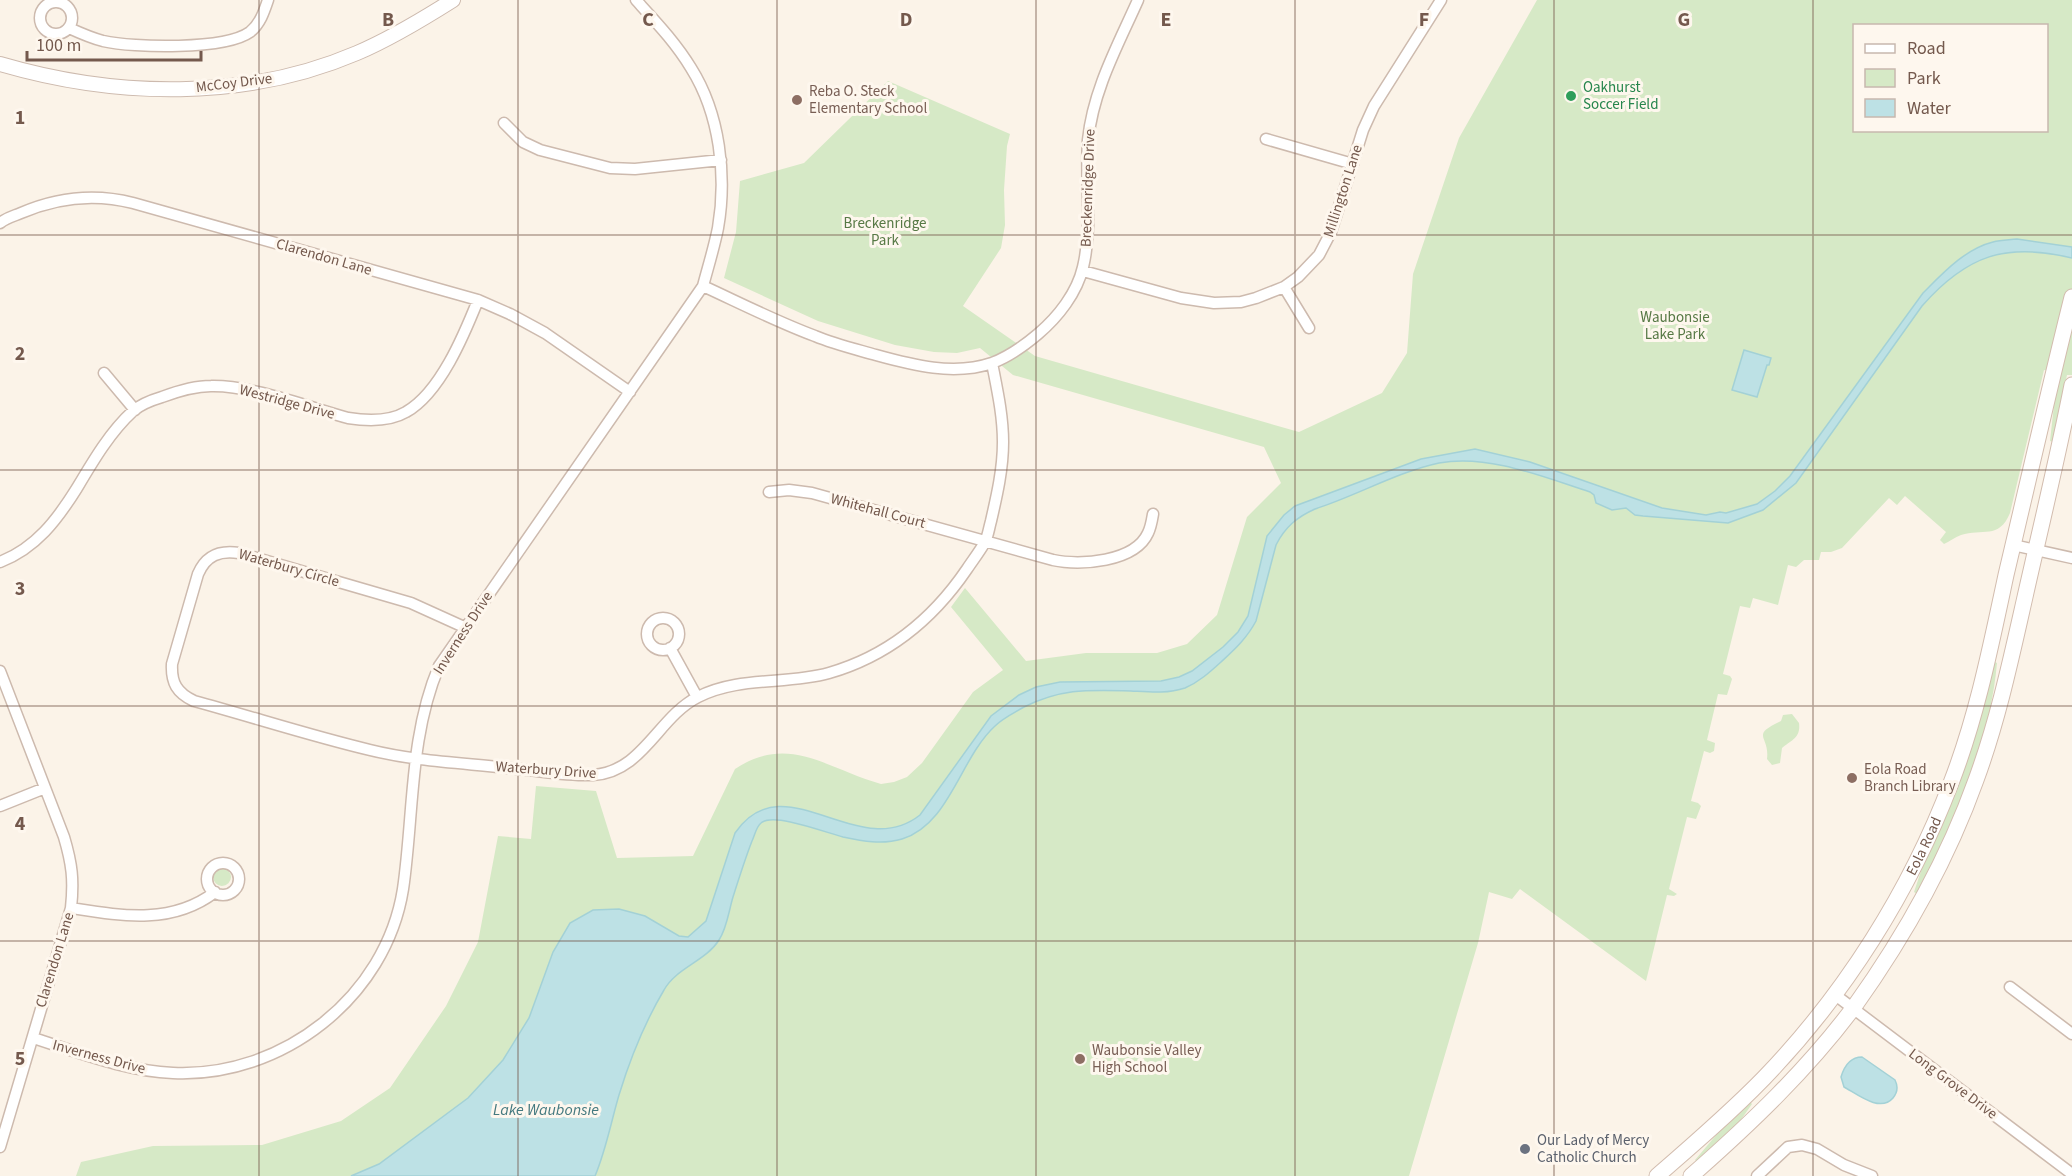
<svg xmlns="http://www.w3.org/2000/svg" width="2072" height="1176" viewBox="0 0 2072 1176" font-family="'Source Sans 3',sans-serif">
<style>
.green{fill:#d6e9c6;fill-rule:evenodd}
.water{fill:#bde1e5;stroke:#a3d1d6;stroke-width:1.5}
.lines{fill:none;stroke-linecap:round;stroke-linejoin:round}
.minor-casing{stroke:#cdbaae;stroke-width:13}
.tertiary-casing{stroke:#cdbaae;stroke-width:16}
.secondary-casing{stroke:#d2bcae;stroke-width:17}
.minor{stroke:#fff;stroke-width:10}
.tertiary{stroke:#fff;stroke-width:14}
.secondary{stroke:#fff;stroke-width:15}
.grid{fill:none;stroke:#74594d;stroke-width:1.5;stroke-opacity:0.55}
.leisure-dot{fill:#2e9e5b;stroke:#fef7ee;stroke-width:2}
.education-dot{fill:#8d6e63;stroke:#fef7ee;stroke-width:2}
.worship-dot{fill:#6b7280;stroke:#fef7ee;stroke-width:2}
.labels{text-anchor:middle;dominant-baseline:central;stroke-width:6;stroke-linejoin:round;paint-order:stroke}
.street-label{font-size:15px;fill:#74594d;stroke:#fef7ee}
.leisure-label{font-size:15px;fill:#27864d;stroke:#fef7ee;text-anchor:start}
.education-label{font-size:15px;fill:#785e54;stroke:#fef7ee;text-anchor:start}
.park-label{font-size:15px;fill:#577945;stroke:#fef7ee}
.worship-label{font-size:15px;fill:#5b616d;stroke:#fef7ee;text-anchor:start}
.water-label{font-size:16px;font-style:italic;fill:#44797f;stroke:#fef7ee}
.grid-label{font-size:20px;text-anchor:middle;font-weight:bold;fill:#74594d;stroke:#fef7ee;stroke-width:6;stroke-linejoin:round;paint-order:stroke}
</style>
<rect width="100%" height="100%" fill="#fbf3e8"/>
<!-- green -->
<path class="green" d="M 1537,0 L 2072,0 L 2072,375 L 2067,375 L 2053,442 L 2050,441 L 2055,396 L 2059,373 L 2044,370 L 2010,513 C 1999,540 1982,528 1961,535 C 1955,537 1949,542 1944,544 L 1940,540 L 1946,532 L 1905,496 L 1897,505 L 1889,498 L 1842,548 L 1831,552 L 1821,552 L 1819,560 L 1804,560 L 1796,567 L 1788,565 L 1778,605 L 1753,598 L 1750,608 L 1740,606 L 1723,674 L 1730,676 L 1732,679 L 1727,695 L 1718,694 L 1707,740 L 1715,743 L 1714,751 L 1710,753 L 1704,751 L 1691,801 L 1698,803 L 1701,806 L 1696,819 L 1687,817 L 1669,889 L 1677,894 L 1674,896 L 1667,895 L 1646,981 L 1520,889 L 1512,899 L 1489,892 L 1478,943 L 1409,1176 L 76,1176 L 81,1162 L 153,1146 L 262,1145 L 341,1121 L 390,1088 L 446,1006 L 478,942 L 498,836 L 531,839 L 536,786 L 596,791 L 617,858 L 693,856 L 735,769 C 789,733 827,769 881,784 L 894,782 L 907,777 L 922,763 L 973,692 L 1003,670 L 951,607 L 965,588 L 1026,661 L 1086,653 L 1157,653 L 1187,644 L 1217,615 L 1247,517 L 1281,483 L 1264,447 L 1013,375 L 980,348 L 957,353 L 934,352 L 895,345 L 818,321 L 724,278 L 736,232 L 740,181 L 804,163 L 888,81 L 1010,134 L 1007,146 L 1004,190 L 1005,225 L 1001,248 L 963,306 L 1035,356 L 1299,432 L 1382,393 L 1407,353 L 1413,274 L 1459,138 ZM 1854,26 L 2046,26 L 2046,130 L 1854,130 Z
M 1995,662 L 1997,663 C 1990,743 1954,823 1917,894 L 1914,892 L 1922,868 L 1985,698 Z
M 1792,714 L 1799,723 C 1801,738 1791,740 1782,748 L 1780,763 L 1772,765 L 1767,759 C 1770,735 1749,736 1781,721 L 1783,715 Z
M213 877a9 9 0 1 1 18 0a9 9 0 1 1-18 0Z
M 1750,1102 L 1752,1104 L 1738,1124 L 1697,1162 L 1695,1160 L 1723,1127 Z"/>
<!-- water -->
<path class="water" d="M 2017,239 L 2072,247 L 2072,258 C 2006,242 1967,255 1922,306 L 1796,483 L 1763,510 L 1728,523 L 1643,516 L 1635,515 L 1626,508 L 1612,510 L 1596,503 L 1594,495 L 1590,492 C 1543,477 1489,454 1439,463 C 1397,472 1356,496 1315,509 C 1297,517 1285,527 1276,545 L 1256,621 C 1247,638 1235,649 1221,662 C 1210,672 1199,682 1185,688 C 1167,694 1149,692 1131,691 C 1088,690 1063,688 1024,707 C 1014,713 1003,718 995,726 C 960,758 950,824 902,839 C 882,845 862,841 843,837 C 827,833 774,812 761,823 C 756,827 755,835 752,841 C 745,859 739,878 733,897 C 729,910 727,928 719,940 C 706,961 676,968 664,990 C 645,1022 630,1059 619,1095 C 611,1122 606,1150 595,1176 L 351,1176 L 379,1164 L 468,1098 L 503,1060 L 529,1018 L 553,952 L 570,923 L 593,910 L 619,909 L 645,916 L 679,936 L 688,937 L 706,921 L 735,833 C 784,761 858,864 920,815 L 991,716 L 1019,695 L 1036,687 L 1060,682 L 1161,681 L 1179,677 L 1192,671 L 1223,647 L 1238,632 L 1248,616 L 1267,536 L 1284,515 L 1295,506 L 1421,459 L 1475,449 L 1530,462 L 1662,508 L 1706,515 L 1720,512 L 1726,513 L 1757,504 L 1775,491 L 1790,476 L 1923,293 C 1943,273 1965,249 1993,242 C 2001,240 2009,240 2017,239 Z
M 1744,350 L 1771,358 L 1769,365 L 1767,365 L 1757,397 L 1732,390 Z
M 1862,1057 L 1895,1080 C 1898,1086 1898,1092 1893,1098 C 1880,1113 1857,1094 1844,1087 L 1841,1077 C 1844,1067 1850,1057 1862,1057 Z"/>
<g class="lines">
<defs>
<path id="minor" d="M40 18a16 16 0 1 1 32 0a16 16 0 1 1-32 0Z
M 69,28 C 80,33 91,38 103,41 C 134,48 225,50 250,32 C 260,24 264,12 268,0
M 504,123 L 523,142 L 540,150 L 610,168 L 635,169 L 721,160
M 1266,139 L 1353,164
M 0,223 C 6,218 14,216 21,213 C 58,197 94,193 133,203 L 478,300 L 510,314 L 545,333 L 630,392
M 1083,271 L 1181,298 L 1214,303 L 1241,302 L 1256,298 L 1284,287 L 1298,277 L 1319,255 L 1331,232 L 1363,130 L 1374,106 L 1441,0
M 703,286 C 740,303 777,322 815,336 C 834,344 855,349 876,355 C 912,365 954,376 992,363 C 1008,357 1025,345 1038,334 C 1058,317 1077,293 1083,267 C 1093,225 1085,183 1088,140 C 1093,90 1118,45 1138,0
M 1284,287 L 1309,328
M 104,373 L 135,410
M 769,492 L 789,490 L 812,493 L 1053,560 C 1080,566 1135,562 1148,533 C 1151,527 1152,520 1153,514
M 2013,545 L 2072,558
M 0,562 C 36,548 57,520 77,488 C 93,461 110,432 133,411 C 141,404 152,400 162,397 C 178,391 194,386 211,386 C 251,385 308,407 348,418 C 367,421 389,422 406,412 C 440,393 464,335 478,300
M647 634a16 16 0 1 1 32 0a16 16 0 1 1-32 0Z
M 464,627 L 411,603 L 239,553 C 220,550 206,555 198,574 L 172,664 C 171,683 177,693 194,701 C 253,717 311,736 370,750 C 414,761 463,763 508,768 C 536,770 565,776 593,775 C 643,772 658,717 698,697 C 739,676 786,685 829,673 C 888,656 933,619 967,569 C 973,560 980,551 985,542 C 988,536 989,528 991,521 C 997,495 1003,469 1003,442 C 1003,415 997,389 992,363
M 670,648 L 697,697
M 0,671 L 64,837 C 72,864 74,880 71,908 L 0,1147
M 0,806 L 45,788
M207 879a16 16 0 1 1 32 0a16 16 0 1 1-32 0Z
M 71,908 C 122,916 172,925 215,892
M 2010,987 L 2072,1034
M 1834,994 L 2072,1174
M 33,1038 C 78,1052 125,1071 173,1073 C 282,1078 386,997 403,889 C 414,814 409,737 439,666 L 703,286 C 708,267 714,248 718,228 C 727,176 720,114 691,68 C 676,43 656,22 636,0
M 1757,1176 L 1788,1147 L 1802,1145 L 1817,1149 L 1844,1165 L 1872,1176"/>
<path id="tertiary" d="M 0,64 C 116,98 245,101 357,53 C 390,39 423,19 453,0"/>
<g id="secondary">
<path id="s1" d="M 1657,1176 C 1694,1144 1731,1112 1764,1078 C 1845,994 1910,891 1951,783 C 1977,716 1991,645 2006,575 C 2028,482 2049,389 2072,297"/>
<path d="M 1691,1176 C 1750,1124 1807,1070 1854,1007 C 1904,937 1947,861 1976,780 C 1998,720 2011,659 2025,597 C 2041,526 2058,456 2072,385"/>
</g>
</defs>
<!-- minor casing -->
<use href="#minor" class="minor-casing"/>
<!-- tertiary casing -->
<use href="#tertiary" class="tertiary-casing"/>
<!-- secondary casing -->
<use href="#secondary" class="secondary-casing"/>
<!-- minor -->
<use href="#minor" class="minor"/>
<!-- tertiary -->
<use href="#tertiary" class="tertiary"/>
<!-- secondary -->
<use href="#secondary" class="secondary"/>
</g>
<!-- grid -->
<path class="grid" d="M 259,0 L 259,1176M 518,0 L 518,1176M 777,0 L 777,1176M 1036,0 L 1036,1176M 1295,0 L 1295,1176M 1554,0 L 1554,1176M 1813,0 L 1813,1176M 0,235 L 2072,235M 0,470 L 2072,470M 0,706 L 2072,706M 0,941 L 2072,941"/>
<!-- markers -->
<circle class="leisure-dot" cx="1571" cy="96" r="6"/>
<g class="education-dot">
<circle cx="797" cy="100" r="6"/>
<circle cx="1852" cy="778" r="6"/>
<circle cx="1080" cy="1059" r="6"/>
</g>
<circle class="worship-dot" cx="1525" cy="1149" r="6"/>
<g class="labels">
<!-- street labels -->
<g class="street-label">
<text transform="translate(234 83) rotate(-7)">McCoy Drive</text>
<text transform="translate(1088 188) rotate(-88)">Breckenridge Drive</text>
<text transform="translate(1343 191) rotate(-72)">Millington Lane</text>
<text transform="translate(324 257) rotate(16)">Clarendon Lane</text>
<text transform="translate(287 402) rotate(15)">Westridge Drive</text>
<text transform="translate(878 511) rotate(15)">Whitehall Court</text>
<text transform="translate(289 568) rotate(16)">Waterbury Circle</text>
<text transform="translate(463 633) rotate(-57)">Inverness Drive</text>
<text transform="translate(546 770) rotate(4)">Waterbury Drive</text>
<text stroke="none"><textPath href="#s1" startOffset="428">Eola Road</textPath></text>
<text transform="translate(55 960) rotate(-73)">Clarendon Lane</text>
<text transform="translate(99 1057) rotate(15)">Inverness Drive</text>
<text transform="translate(1953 1084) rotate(37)">Long Grove Drive</text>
</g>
<!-- leisure labels -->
<g class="leisure-label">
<text x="1583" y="87">Oakhurst<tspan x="1583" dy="17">Soccer Field</tspan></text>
</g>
<!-- education labels -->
<g class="education-label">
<text x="809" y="91">Reba O. Steck<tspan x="809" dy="17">Elementary School</tspan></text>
<text x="1864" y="769">Eola Road<tspan x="1864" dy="17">Branch Library</tspan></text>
<text x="1092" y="1050">Waubonsie Valley<tspan x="1092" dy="17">High School</tspan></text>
</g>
<!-- park labels -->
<g class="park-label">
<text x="885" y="223">Breckenridge<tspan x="885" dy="17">Park</tspan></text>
<text x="1675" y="317">Waubonsie<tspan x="1675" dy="17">Lake Park</tspan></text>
</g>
<!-- worship labels -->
<g class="worship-label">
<text x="1537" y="1140">Our Lady of Mercy<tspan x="1537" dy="17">Catholic Church</tspan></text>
</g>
<!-- water labels -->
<g class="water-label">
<text x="546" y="1110">Lake Waubonsie</text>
</g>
</g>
<g class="grid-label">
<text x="388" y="26">B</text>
<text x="648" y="26">C</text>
<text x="906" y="26">D</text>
<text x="1166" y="26">E</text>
<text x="1424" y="26">F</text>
<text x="1684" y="26">G</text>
<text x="20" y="124">1</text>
<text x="20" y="360">2</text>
<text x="20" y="595">3</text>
<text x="20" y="830">4</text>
<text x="20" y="1065">5</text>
</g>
<!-- legend -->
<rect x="1853" y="24" width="195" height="108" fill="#fef7ee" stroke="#c7b8ae" stroke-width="1.5"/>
<rect x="1865" y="44" width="30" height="9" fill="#ffffff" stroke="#c7b8ae" stroke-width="1.5"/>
<text x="1907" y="54" font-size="18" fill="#74594d">Road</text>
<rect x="1865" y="69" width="30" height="18" fill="#d6e9c6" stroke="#c7b8ae" stroke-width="1.5"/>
<text x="1907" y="84" font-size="18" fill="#74594d">Park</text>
<rect x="1865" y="99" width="30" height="18" fill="#bde1e5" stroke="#c7b8ae" stroke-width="1.5"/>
<text x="1907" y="114" font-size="18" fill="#74594d">Water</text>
<!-- scale -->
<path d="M27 51v9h174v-9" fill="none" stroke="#74594d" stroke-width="3"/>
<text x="36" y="51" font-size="18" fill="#74594d" stroke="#fef7ee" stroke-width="4.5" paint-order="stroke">100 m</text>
</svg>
